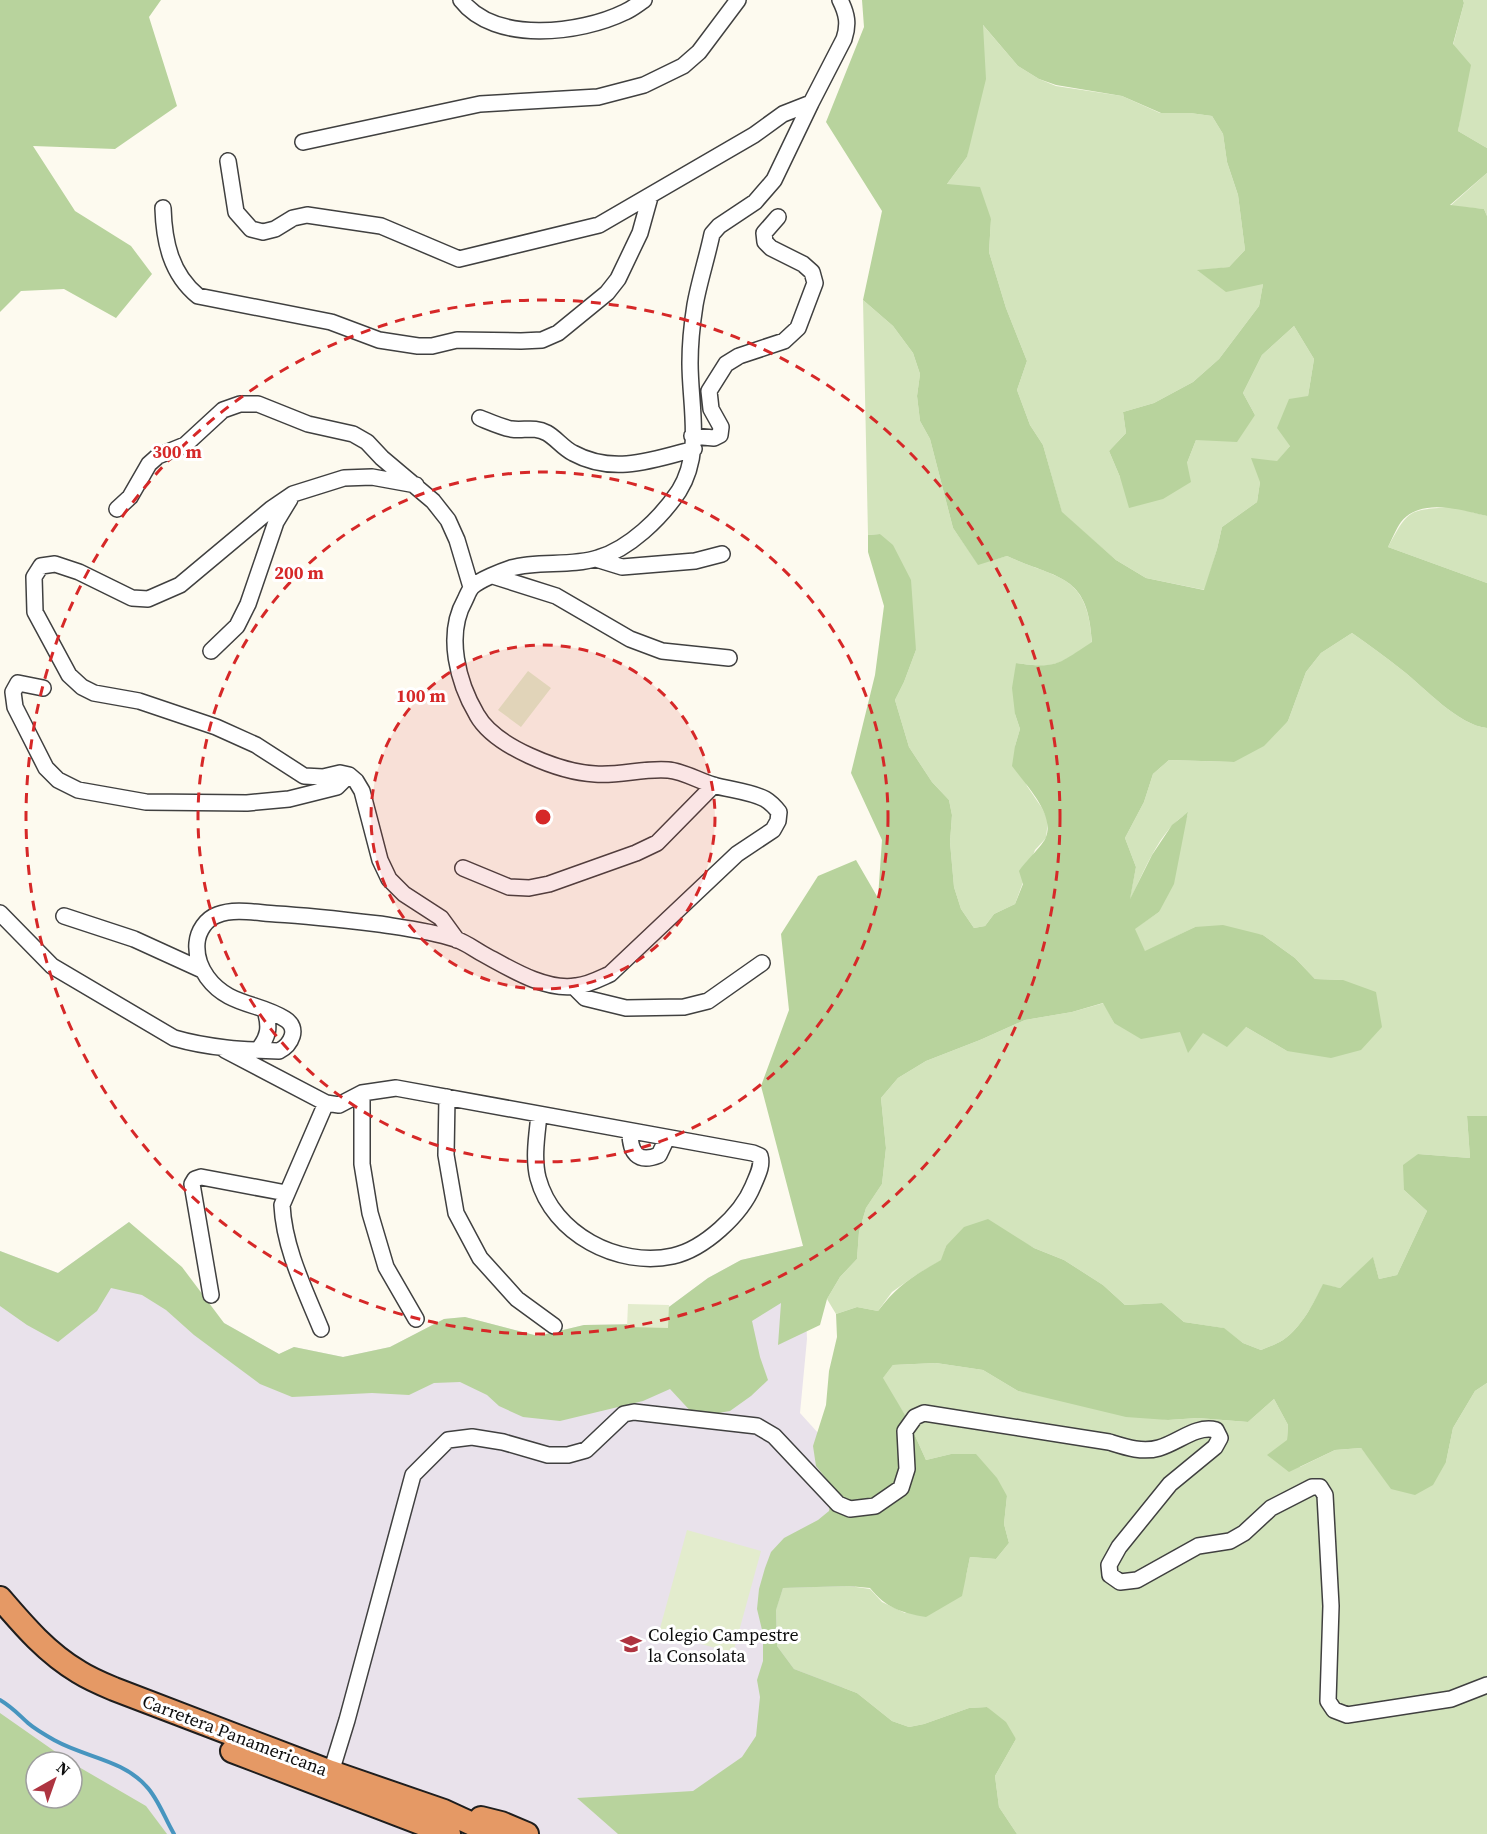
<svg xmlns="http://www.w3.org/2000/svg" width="1487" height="1834" viewBox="0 0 1487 1834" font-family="'Source Serif 4',serif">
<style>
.industrial{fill:#e9e2eb;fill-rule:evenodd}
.green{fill:#d3e4bc}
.forest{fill:#b8d39d;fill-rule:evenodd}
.pitch{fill:#e3eccd}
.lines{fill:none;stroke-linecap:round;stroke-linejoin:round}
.stream{stroke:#4795bf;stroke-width:4}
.minor-casing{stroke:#404040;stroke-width:18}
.highway-casing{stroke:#1e1e1e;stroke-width:26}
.minor{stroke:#fff;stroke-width:15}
.highway{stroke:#e59965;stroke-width:22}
.ring{fill:none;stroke:#d62828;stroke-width:3;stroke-dasharray:10 8}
.labels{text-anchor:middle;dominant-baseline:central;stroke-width:6;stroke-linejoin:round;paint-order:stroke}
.poi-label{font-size:18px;fill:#0d0d0d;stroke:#fff;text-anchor:start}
.street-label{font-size:18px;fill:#0d0d0d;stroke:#fff}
.centre{fill:#d62828;stroke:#fff;stroke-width:3}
.ring-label{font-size:18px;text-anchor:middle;font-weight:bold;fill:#d62828;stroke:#fff;stroke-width:6;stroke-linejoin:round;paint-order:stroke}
</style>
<rect width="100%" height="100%" fill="#fdfaef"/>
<!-- industrial -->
<path class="industrial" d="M 129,1222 L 224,1323 L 279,1354 L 294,1347 L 343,1357 L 390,1347 L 444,1319 L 465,1317 L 538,1336 L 584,1325 L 646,1324 L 708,1278 L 741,1260 L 803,1246 L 807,1339 L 800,1413 L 867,1487 L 842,1695 L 667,1834 L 0,1834 L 0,1251 L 58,1273 ZM 36,1762 L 72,1762 L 72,1798 L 36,1798 Z"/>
<!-- green -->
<path class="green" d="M 1463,0 L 1487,0 L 1487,148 L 1458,131 L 1463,100 L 1453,45 L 1464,3 Z
M 982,24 L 1018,66 L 1039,79 L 1056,86 L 1122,96 L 1160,113 L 1190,113 L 1212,116 L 1223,134 L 1227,162 L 1238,195 L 1245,250 L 1229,267 L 1198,271 L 1263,284 L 1259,306 L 1219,359 L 1193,382 L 1154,403 L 1123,412 L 1126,433 L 1109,451 L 1120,477 L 1187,463 L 1196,440 L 1255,415 L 1243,393 L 1262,355 L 1294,326 L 1314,359 L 1308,396 L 1290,446 L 1260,482 L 1257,502 L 1222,527 L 1217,549 L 1205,590 L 1146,578 L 1116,560 L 1062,513 L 1043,445 L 1030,425 L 1017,390 L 1027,361 L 1006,308 L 989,252 L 991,219 L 947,184 L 967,157 Z
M 1487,173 L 1487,216 L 1484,209 L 1450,206 Z
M 863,300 L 893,326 L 913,353 L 920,374 L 917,396 L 920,421 L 930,439 L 953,528 L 978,564 L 1007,556 C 1059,580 1088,573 1092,643 C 1059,664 1057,669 1016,663 L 1015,714 L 1020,729 L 1015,746 L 1027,786 L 1042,808 L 1048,820 L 1046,838 L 1035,850 L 1015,904 L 994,914 L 985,926 L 974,928 L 961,909 L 954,887 L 950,842 L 952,815 L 949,800 L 932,782 L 909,747 L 895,700 L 904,682 L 916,650 L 880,534 L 868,535 Z
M 1453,507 L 1487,516 L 1487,583 L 1388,547 C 1409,508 1409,510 1453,507 Z
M 1352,633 C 1369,645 1386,657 1402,670 C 1425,688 1458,725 1487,728 L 1487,1116 L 1467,1116 L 1470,1158 L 1418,1154 L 1404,1190 L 1427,1211 L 1397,1275 L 1379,1279 L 1373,1258 L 1340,1288 L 1323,1285 C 1313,1304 1302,1327 1283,1340 C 1277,1344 1268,1347 1261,1350 L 1243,1343 L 1223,1328 L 1184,1322 L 1162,1303 L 1125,1305 L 1103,1285 L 1064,1260 L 1034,1248 L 1012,1236 L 946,1246 L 942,1260 L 916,1275 L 892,1292 L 878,1311 L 857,1307 L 836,1314 L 827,1299 L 840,1277 L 857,1259 L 859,1232 L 866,1208 L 882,1184 L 886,1148 L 881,1098 L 898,1078 L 926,1061 L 980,1040 L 1025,1020 L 1072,1012 L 1104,1003 L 1114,1023 L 1181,1032 L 1203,1032 L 1246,1027 L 1287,1051 L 1343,980 L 1315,979 L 1295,958 L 1263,935 L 1195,927 L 1145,952 L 1134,929 L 1159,912 L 1188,813 C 1160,828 1143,874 1129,902 L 1136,867 L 1125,838 L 1144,802 L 1153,774 L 1169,760 L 1233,762 L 1288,721 L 1306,672 L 1321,653 Z
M 936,1363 L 983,1370 L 1018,1391 L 1168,1420 L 1198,1418 L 1248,1422 L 1274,1399 L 1288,1425 L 1287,1440 L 1300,1467 L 1335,1450 L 1361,1448 L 1373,1463 L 1446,1462 L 1453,1428 L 1475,1391 L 1487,1383 L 1487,1834 L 1017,1834 L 999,1807 L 995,1776 L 1016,1739 L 987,1707 L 969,1708 L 924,1724 L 909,1727 L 892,1721 L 857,1693 L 794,1669 L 777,1646 L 776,1609 L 783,1588 L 849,1586 L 870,1589 L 882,1602 L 905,1613 L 966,1576 L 970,1557 L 996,1559 L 1009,1543 L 1004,1524 L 1007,1496 L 951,1454 L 926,1460 L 908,1420 L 882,1379 L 893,1365 Z"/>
<!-- forest -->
<path class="forest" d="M 0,0 L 161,0 L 149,17 L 177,106 L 115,149 L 33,146 L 75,211 L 131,246 L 152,274 L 116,318 L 64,289 L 21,291 L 0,312 Z
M 862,0 L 1463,0 L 1464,3 L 1453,44 L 1471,65 L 1458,131 L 1487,148 L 1487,173 L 1450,205 L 1484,209 L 1487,216 L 1487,516 C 1461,510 1421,497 1401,522 C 1396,529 1392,539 1388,547 L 1487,583 L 1487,728 C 1458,725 1425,688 1402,670 C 1386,657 1369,645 1352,633 L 1321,653 L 1306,672 L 1288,721 L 1264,746 L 1234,762 L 1169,760 L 1153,774 L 1144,802 L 1125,838 L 1136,867 L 1130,899 L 1152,855 L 1172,825 L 1188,812 L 1174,884 L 1159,912 L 1135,929 L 1145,951 L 1195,927 L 1223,925 L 1263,935 L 1295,958 L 1315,979 L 1343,980 L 1376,992 L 1382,1027 L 1361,1050 L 1331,1058 L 1287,1051 L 1246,1027 L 1227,1047 L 1203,1033 L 1188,1053 L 1180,1032 L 1141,1039 L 1114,1023 L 1103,1003 L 1072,1012 L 1025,1020 L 980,1040 L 926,1061 L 898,1078 L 881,1098 L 886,1148 L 882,1184 L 866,1208 L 859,1232 L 857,1259 L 840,1277 L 827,1299 L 820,1325 L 778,1345 L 781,1303 L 752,1321 L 760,1357 L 768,1380 L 751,1396 L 730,1411 L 696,1417 L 670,1389 L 643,1401 L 560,1421 L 523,1417 L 499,1406 L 487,1395 L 460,1382 L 434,1383 L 409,1395 L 372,1393 L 292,1397 L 260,1384 L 194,1335 L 166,1310 L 142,1295 L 111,1288 L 97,1311 L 58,1342 L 27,1325 L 0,1306 L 0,1251 L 58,1273 L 129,1222 L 182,1267 L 224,1323 L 279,1354 L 294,1347 L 343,1357 L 390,1347 L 444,1319 L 465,1317 L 538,1336 L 584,1325 L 646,1324 L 708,1278 L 741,1260 L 803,1246 L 761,1086 L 789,1010 L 781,934 L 818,876 L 856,860 L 878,898 L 882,840 L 851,773 L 875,675 L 884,606 L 868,552 L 868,535 L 880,534 L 893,545 L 911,580 L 916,650 L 904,682 L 895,700 L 909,747 L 932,782 L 949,800 L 952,815 L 950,842 L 954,887 L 961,909 L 974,928 L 985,926 L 994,914 L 1015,904 L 1023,884 L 1019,871 C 1024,863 1044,844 1046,837 C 1055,814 1025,784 1012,766 L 1015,746 L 1020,729 L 1015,714 L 1012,688 L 1016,663 C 1057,669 1058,664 1092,642 C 1088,573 1059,580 1007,556 L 978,565 L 953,528 L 930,439 L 920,421 L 917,396 L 920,374 L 913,353 L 893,326 L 863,300 L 882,211 L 826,122 L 864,27 ZM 983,25 L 1018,66 L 1039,79 L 1056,85 L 1122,96 L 1161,113 L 1190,113 L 1212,116 L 1223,134 L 1227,162 L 1238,195 L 1245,250 L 1229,267 L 1197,270 L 1226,292 L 1263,284 L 1259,306 L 1219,359 L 1193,382 L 1154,403 L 1123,412 L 1126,433 L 1109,451 L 1120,477 L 1129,508 L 1163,499 L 1191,482 L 1187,463 L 1196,440 L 1237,442 L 1255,415 L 1243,393 L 1262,355 L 1294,326 L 1314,359 L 1308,396 L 1289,399 L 1277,428 L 1290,446 L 1277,461 L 1251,458 L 1260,482 L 1257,502 L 1222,527 L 1217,549 L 1204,590 L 1146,578 L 1116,560 L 1062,512 L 1043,445 L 1030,425 L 1017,390 L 1027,361 L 1006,308 L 989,252 L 991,219 L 980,187 L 947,184 L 967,157 L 986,79 Z
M 1467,1116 L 1487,1116 L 1487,1383 L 1475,1391 L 1453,1428 L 1446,1462 L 1433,1485 L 1415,1495 L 1391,1489 L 1361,1448 L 1335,1450 L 1289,1472 L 1267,1455 L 1287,1440 L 1288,1425 L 1274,1399 L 1248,1422 L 1198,1418 L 1168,1420 L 1126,1417 L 1018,1391 L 983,1370 L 936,1363 L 893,1365 L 883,1378 L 908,1420 L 926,1460 L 951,1454 L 976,1454 L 997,1478 L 1007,1496 L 1004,1524 L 1009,1543 L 996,1559 L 970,1557 L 962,1596 L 926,1617 C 902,1613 886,1608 870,1588 L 849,1586 L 783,1588 L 776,1610 L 777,1646 L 794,1669 L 857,1693 L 892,1721 L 909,1727 L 924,1724 L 969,1708 L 987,1707 L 1006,1722 L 1016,1739 L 995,1776 L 999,1807 L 1017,1834 L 618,1834 L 577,1798 L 693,1791 L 742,1757 L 756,1736 L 760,1697 L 757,1680 L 763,1661 L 763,1634 L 757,1609 L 759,1589 L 765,1568 L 771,1552 L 784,1538 L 818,1520 L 829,1511 L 832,1486 L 816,1466 L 813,1446 L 826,1405 L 829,1371 L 837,1337 L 836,1314 L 857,1307 L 878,1311 C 898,1285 913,1276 941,1260 L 946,1246 L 964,1227 L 988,1219 L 1034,1248 L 1064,1260 L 1103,1285 L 1125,1305 L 1162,1303 L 1184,1322 L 1224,1328 L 1243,1343 L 1261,1350 C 1268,1347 1277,1344 1283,1340 C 1302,1327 1313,1304 1323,1284 L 1340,1288 L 1373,1257 L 1379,1279 L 1397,1275 L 1427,1211 L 1404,1190 L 1403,1165 L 1418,1154 L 1470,1158 Z
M 0,1713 L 70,1762 L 36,1762 L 36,1798 L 72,1798 L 72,1763 L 146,1806 L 167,1834 L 0,1834 Z"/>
<!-- pitch -->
<path class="pitch" d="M 528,671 L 551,688 L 521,727 L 498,710 Z
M 628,1304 L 669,1305 L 668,1328 L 627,1327 Z
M 687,1530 L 761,1551 L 733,1653 L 659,1632 Z"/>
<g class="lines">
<!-- stream -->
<path class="stream" d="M 0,1700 C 12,1707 18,1714 28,1723 C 36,1730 47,1736 56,1741 C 85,1757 123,1760 146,1786 C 158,1798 165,1819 174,1834"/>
<defs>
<path id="minor" d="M 461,0 C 495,44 580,34 625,12 C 632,9 638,4 644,0
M 303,142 L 480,104 L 598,97 L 644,85 L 683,66 L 699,52 L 738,0
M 228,161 L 236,212 L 251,229 L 263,232 L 275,229 L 293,218 L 307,215 L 381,226 L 459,259 L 599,225 L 754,135 L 783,114 L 811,103
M 163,208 C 164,242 171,274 198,296 L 331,322 L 379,340 L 418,346 L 432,346 L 457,340 L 521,341 L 542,340 L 558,333 L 607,293 L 618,279 L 640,233 L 650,197
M 480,418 C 490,422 501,427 511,429 C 524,431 534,426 547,433 C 556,438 563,448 573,453 C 613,475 653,460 694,449
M 692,436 L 714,438 L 720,435 L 721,427 L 711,409 L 709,391 L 726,364 L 739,356 L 784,341 L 798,328 L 815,283 L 812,272 L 803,264 L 771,248 L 765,242 L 764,233 L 778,217
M 416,485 L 372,477 L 344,478 L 293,494 L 271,509 L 180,585 L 148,599 L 132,598 L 79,572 L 55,564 L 41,566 L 34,577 L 35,612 L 69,675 L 82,687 L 94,693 L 139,701 L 216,727 L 256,745 L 304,776 L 323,777 L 340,773 L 349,775 L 356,781 L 362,791 L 380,860 L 389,879 L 404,894 L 441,918 L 457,940
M 117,509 L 130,497 L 149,464 L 158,456 L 185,445 L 223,410 L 240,404 L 258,404 L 308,424 L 353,434 L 367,442 L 382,458 L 433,501 L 448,520 L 457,540 L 471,587
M 596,559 L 622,567 L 695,561 L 722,554
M 493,576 L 556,596 L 630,639 L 662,651 L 729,658
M 211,651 L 237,626 L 248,604 L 276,522 L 290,499
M 43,688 L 18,683 L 13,692 L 15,707 L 46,768 L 58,780 L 78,790 L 146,802 L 247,803 L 289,799 L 337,787 L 349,775
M 463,868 L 509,887 L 529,888 L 549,884 L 636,853 L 657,843 L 714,785
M 0,913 L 52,966 L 174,1038 C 208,1048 244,1050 279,1051 C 291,1045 300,1028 285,1019 C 258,1002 228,1006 207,977 C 200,967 196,955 197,943 C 198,931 206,919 217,915 C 235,908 257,913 276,914 C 311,916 345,920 379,924 C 405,928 431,931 455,939 C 465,942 474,949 483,954 C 509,968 545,991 576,986 C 588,985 599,979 610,974 L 737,854 L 773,830 L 778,821 L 779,812 C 775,807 770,802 765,799 C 749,791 730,790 713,785 C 699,781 683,771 668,770 C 643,768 620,776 595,774 C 560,772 495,747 477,715 C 458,683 445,635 465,600 C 467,596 469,590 472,587 C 479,580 502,571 511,568 C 539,560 570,567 598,558 C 629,549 661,518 679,491 C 703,453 690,406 690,363 C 690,345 692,324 695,305 C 699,282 707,258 712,234 L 719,226 L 755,202 L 774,180 L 811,103 L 844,39 C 849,24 847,14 840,0
M 64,916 L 134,939 L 202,970
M 574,987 L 585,998 L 626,1008 L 684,1007 L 708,1001 L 762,963
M 225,1050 L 326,1103 L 339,1105 L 362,1093 L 396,1088 L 753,1153 L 760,1156 C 763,1166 757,1176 753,1186 C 741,1215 704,1249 673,1256 C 618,1268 553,1234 538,1178 C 533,1158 537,1135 539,1115
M 258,1050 C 269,1036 270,1027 265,1010
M 362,1093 L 362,1164 L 370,1213 L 386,1267 L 416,1319
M 447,1097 L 446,1155 L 456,1213 L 480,1258 L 517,1299 L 554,1326
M 630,1132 C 630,1152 637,1164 659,1155 L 667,1138
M 211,1295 L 192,1184 L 195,1179 L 201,1177 L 286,1193
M 321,1329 C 305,1290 284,1248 282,1205 L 326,1103
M 331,1772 L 347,1720 L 413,1475 L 448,1440 L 472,1437 L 503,1442 L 548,1455 L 568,1455 L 586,1450 L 624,1414 L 634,1412 L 757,1426 L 774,1436 L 838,1504 L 850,1509 L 875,1506 L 901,1488 L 907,1469 L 905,1431 L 915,1417 L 924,1413 L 1109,1442 C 1125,1447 1142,1453 1159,1448 C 1179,1442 1196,1425 1216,1430 L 1220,1438 L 1215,1447 L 1170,1484 L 1119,1547 L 1109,1565 L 1110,1575 L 1120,1582 L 1137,1580 L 1198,1546 L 1230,1541 L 1244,1533 L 1271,1508 L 1312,1487 L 1320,1487 L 1325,1495 L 1331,1606 L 1328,1701 L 1334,1710 L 1347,1715 L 1451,1699 L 1487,1685"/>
<path id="highway" d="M 0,1598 C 24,1626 47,1653 79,1672 C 90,1679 102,1684 114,1689 L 331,1772 L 444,1811 L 494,1834
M 232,1751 L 449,1834
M 481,1818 L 501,1823 L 527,1834"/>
</defs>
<!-- minor casing -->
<use href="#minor" class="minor-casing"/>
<!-- highway casing -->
<use href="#highway" class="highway-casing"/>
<!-- minor -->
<use href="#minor" class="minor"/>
<!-- highway -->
<use href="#highway" class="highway"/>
</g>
<!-- distance rings -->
<circle cx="543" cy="817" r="172" fill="#d62828" fill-opacity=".12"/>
<g class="ring">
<circle cx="543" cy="817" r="172"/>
<circle cx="543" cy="817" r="345"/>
<circle cx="543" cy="817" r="517"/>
</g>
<!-- icons -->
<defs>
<symbol id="school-bare" viewBox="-9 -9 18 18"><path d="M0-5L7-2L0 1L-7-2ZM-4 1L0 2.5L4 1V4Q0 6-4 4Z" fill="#ae3440" stroke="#fff" stroke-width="2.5" paint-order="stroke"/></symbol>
</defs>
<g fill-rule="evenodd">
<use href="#school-bare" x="616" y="1629" width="30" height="30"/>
</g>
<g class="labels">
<!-- poi labels -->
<g class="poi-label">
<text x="648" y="1634">Colegio Campestre<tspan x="648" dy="21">la Consolata</tspan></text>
</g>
<!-- street labels -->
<g class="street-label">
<text transform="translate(235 1735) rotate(21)">Carretera Panamericana</text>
</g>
</g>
<circle cx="543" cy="817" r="9" class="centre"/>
<g class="ring-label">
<text x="177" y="458">300 m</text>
<text x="299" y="579">200 m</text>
<text x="421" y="702">100 m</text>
</g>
<!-- north arrow -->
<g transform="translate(54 1780) rotate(40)"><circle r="28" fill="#ffffff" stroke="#9e9e9e" stroke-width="1.5"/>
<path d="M0-4.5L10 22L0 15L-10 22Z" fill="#ae3440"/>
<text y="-9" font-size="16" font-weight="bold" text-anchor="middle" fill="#0d0d0d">N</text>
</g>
</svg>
